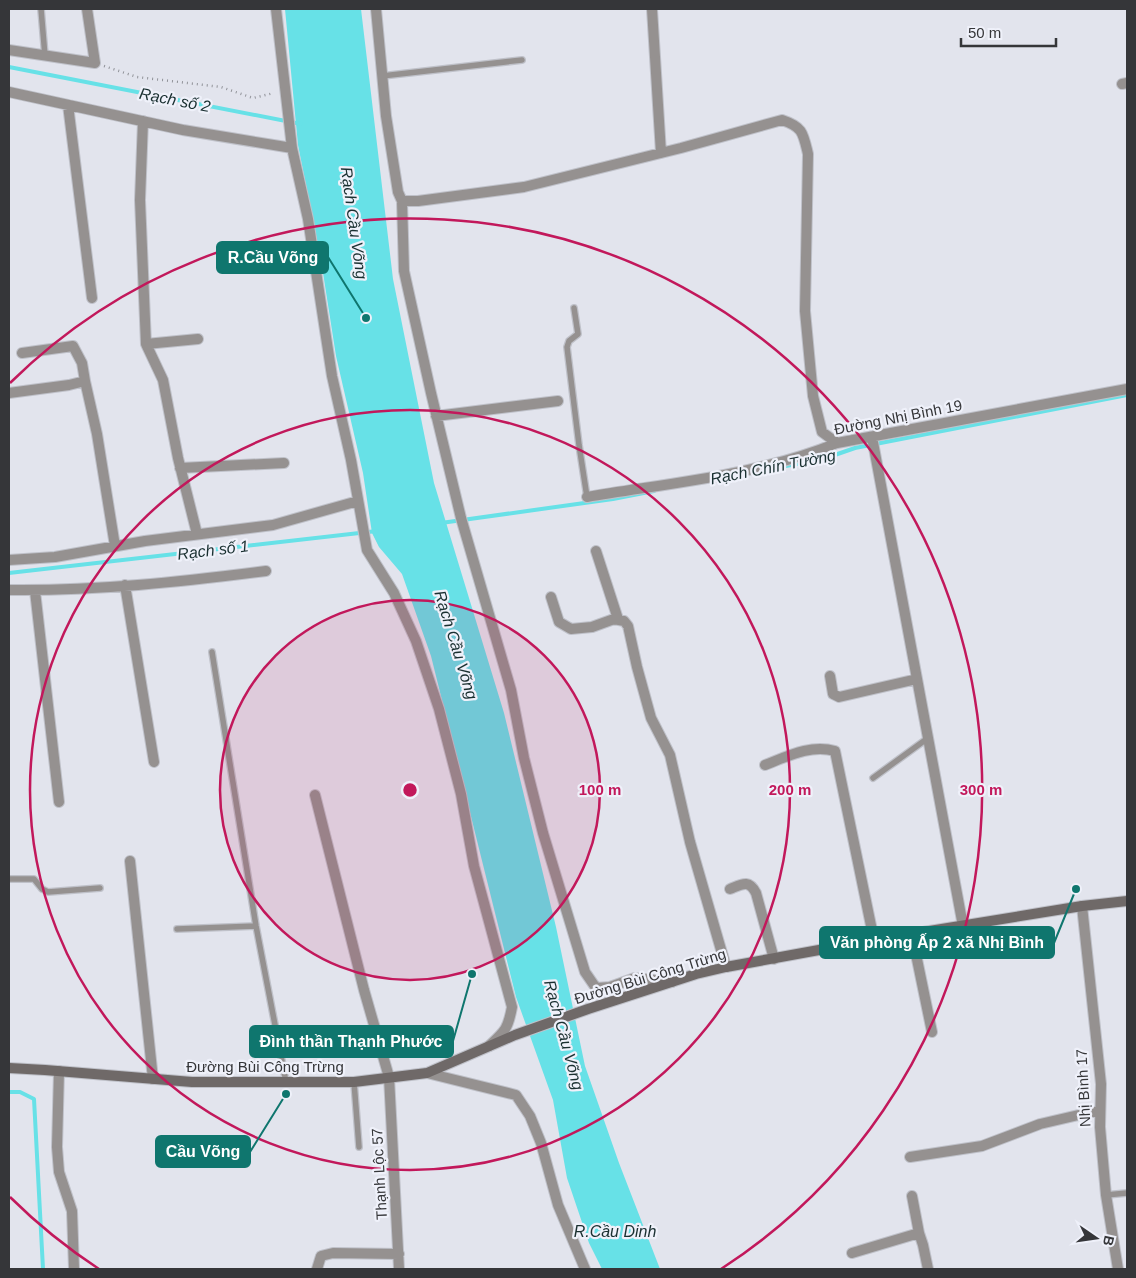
<svg xmlns="http://www.w3.org/2000/svg" width="1136" height="1278" viewBox="0 0 1136 1278" font-family="Helvetica,sans-serif">
<style>
.water{fill:#67e1e7}
.lines{fill:none;stroke-linecap:round;stroke-linejoin:round}
.stream{stroke:#67e1e7;stroke-width:4}
.lane-casing{stroke:#bfc1c9;stroke-width:8}
.street-casing{stroke:#bfc1c9;stroke-width:12}
.secondary-casing{stroke:#bfc1c9;stroke-width:12}
.path{stroke:#909298;stroke-width:2.5;stroke-dasharray:1 4;stroke-linecap:butt}
.lane{stroke:#959190;stroke-width:5.5}
.street{stroke:#959190;stroke-width:10}
.secondary{stroke:#6f6968;stroke-width:10}
.ring{fill:none;stroke:#c2185b;stroke-width:2.5}
.labels{text-anchor:middle;dominant-baseline:central;stroke-width:4.5;stroke-linejoin:round;paint-order:stroke}
.street-label{font-size:15px;fill:#353639;stroke:#eff1fa}
.water-label{font-size:16px;font-style:italic;fill:#1a3031;stroke:#eff1fa}
.centre{fill:#c2185b;stroke:#eff1fa;stroke-width:2.5}
.ring-label{font-size:15px;text-anchor:middle;font-weight:bold;fill:#c2185b;stroke:#eff1fa;stroke-width:4.5;stroke-linejoin:round;paint-order:stroke}
.leader{fill:none;stroke:#0f766e;stroke-width:2}
.callout-dot{fill:#0f766e;stroke:#eff1fa;stroke-width:2}
.callout{fill:#0f766e;stroke:#0f766e;stroke-width:2}
.callout-label{font-size:16px;text-anchor:middle;font-weight:bold;fill:#fff}
</style>
<rect width="100%" height="100%" fill="#e2e4ed"/>
<!-- water -->
<path class="water" d="M 285,9 L 361,9 L 393,279 L 434,483 L 504,713 L 556,927 L 585,1066 L 619,1163 L 660,1269 L 602,1269 L 589,1243 L 567,1178 L 553,1100 L 516,997 L 431,656 L 402,574 L 379,547 L 372,533 L 363,473 L 336,356 L 321,260 L 298,145 Z"/>
<g class="lines">
<!-- stream -->
<path class="stream" d="M 9,67 L 301,124
M 776,468 L 826,458 L 855,448 L 1127,395
M 441,523 L 613,499 L 654,491
M 9,573 L 377,531
M 9,1092 L 20,1092 L 34,1099 L 43,1269"/>
<defs>
<path id="lane" d="M 41,9 L 45,56
M 382,76 L 522,60
M 574,308 L 578,334 L 569,341 L 567,347 L 579,445 L 587,497
M 212,652 L 256,926 L 286,1082
M 873,778 L 928,738
M 9,879 L 34,879 L 42,889 L 48,892 L 100,888
M 177,929 L 256,926
M 354,1082 L 359,1147
M 1106,1195 L 1127,1193"/>
<path id="street" d="M 276,9 L 292,148 L 308,219 L 332,376 L 351,460 L 367,550 L 394,593 L 416,641 L 439,709 L 461,794 L 474,866 L 512,1007 C 508,1029 505,1031 489,1046
M 376,9 L 386,116 L 398,192 L 402,201 L 404,271 L 431,393 L 461,518 L 511,690 L 524,758 L 543,833 L 585,972 L 596,988 L 610,987 L 635,978 L 672,982
M 652,9 L 661,153
M 9,50 L 95,63 L 87,9
M 1122,84 L 1127,83
M 9,92 L 183,130 L 292,148
M 68,105 L 92,298
M 143,121 L 140,200 L 146,344 L 163,380 L 178,458 L 197,534
M 402,201 L 418,201 L 524,187 L 681,148 L 782,120 C 803,127 803,133 808,154 L 805,311 L 813,396 L 822,432 L 837,443
M 146,344 L 198,339
M 85,381 L 97,434 L 115,546
M 9,393 L 69,385 L 85,381 L 82,363 L 73,346 L 22,353
M 436,416 L 558,401
M 872,437 L 963,926
M 180,468 L 284,463
M 587,497 C 669,483 760,475 837,443 L 1127,389
M 596,551 L 618,619
M 9,560 L 55,557 L 145,541 L 273,525 L 358,501
M 125,585 L 154,762
M 9,590 C 95,591 181,582 266,571
M 35,591 L 59,802
M 551,597 L 559,622 L 571,629 L 592,627 L 614,619 L 624,621 L 628,626 L 637,667 L 651,718 L 670,755 L 690,842 L 726,967
M 830,676 L 833,694 L 839,697 L 917,679
M 765,765 C 788,756 811,744 835,751 L 874,940
M 315,795 L 364,990 L 389,1077 L 399,1269
M 130,861 L 153,1079
M 730,889 C 742,884 749,879 756,893 L 774,959
M 1082,906 L 1101,1084 L 1100,1127 L 1106,1195 L 1118,1269
M 912,935 L 932,1032
M 59,1071 L 57,1147 L 59,1172 L 72,1211 L 74,1269
M 427,1073 L 516,1095 L 530,1116 L 541,1143 L 558,1205 L 585,1269
M 910,1157 L 982,1146 L 1040,1124 L 1100,1110
M 912,1196 L 919,1233
M 852,1253 L 919,1233 L 923,1245 L 928,1269
M 317,1269 L 321,1256 L 333,1253 L 399,1254"/>
<path id="secondary" d="M 9,1068 L 45,1070 L 192,1082 L 354,1082 L 427,1073 L 515,1035 L 588,1009 L 696,974 L 726,967 L 874,940 L 1082,906 L 1127,901"/>
</defs>
<!-- lane casing -->
<use href="#lane" class="lane-casing"/>
<!-- street casing -->
<use href="#street" class="street-casing"/>
<!-- secondary casing -->
<use href="#secondary" class="secondary-casing"/>
<!-- path -->
<path class="path" d="M 104,66 L 137,77 L 221,87 L 253,98 L 274,93"/>
<!-- lane -->
<use href="#lane" class="lane"/>
<!-- street -->
<use href="#street" class="street"/>
<!-- secondary -->
<use href="#secondary" class="secondary"/>
</g>
<!-- distance rings -->
<circle cx="410" cy="790" r="190" fill="#c2185b" fill-opacity=".12"/>
<g class="ring">
<circle cx="410" cy="790" r="190"/>
<circle cx="410" cy="790" r="380"/>
<path d="M99 1269A571 571 0 0 1 10 1197M10 383A571 571 0 1 1 721 1269"/>
</g>
<g class="labels">
<!-- street labels -->
<g class="street-label">
<text transform="translate(898 417) rotate(-11)">Đường Nhị Bình 19</text>
<text transform="translate(650 976) rotate(-17)">Đường Bùi Công Trừng</text>
<text x="265" y="1066">Đường Bùi Công Trừng</text>
<text transform="translate(1083 1088) rotate(-93)">Nhị Bình 17</text>
<text transform="translate(379 1174) rotate(-93)">Thạnh Lộc 57</text>
</g>
<!-- water labels -->
<g class="water-label">
<text transform="translate(175 100) rotate(11)">Rạch số 2</text>
<text transform="translate(354 223) rotate(82)">Rạch Cầu Võng</text>
<text transform="translate(773 467) rotate(-11)">Rạch Chín Tường</text>
<text transform="translate(213 550) rotate(-7)">Rạch số 1</text>
<text transform="translate(456 645) rotate(73)">Rạch Cầu Võng</text>
<text transform="translate(564 1035) rotate(75)">Rạch Cầu Võng</text>
<text x="615" y="1231">R.Cầu Dinh</text>
</g>
</g>
<circle cx="410" cy="790" r="8" class="centre"/>
<g class="ring-label">
<text x="600" y="795">100 m</text>
<text x="790" y="795">200 m</text>
<text x="981" y="795">300 m</text>
</g>
<!-- callouts -->
<path class="leader" d="M366 318L328 257M1076 889L1054 943M472 974L453 1041M286 1094L250 1152"/>
<g class="callout-dot">
<circle cx="366" cy="318" r="5"/>
<circle cx="1076" cy="889" r="5"/>
<circle cx="472" cy="974" r="5"/>
<circle cx="286" cy="1094" r="5"/>
</g>
<g class="callout">
<rect x="217" y="242" width="111" height="31" rx="5"/>
<rect x="820" y="927" width="234" height="31" rx="5"/>
<rect x="250" y="1026" width="203" height="31" rx="5"/>
<rect x="156" y="1136" width="94" height="31" rx="5"/>
</g>
<g class="callout-label">
<text x="273" y="263">R.Cầu Võng</text>
<text x="937" y="948">Văn phòng Ấp 2 xã Nhị Bình</text>
<text x="351" y="1047">Đình thần Thạnh Phước</text>
<text x="203" y="1157">Cầu Võng</text>
</g>
<!-- border -->
<rect width="1136" height="1278" fill="none" stroke="#353639" stroke-width="20"/>
<!-- north arrow -->
<g transform="translate(1096 1238) rotate(103)" stroke="#eff1fa" stroke-width="4" paint-order="stroke">
<path d="M0-4L9 19L0 12L-9 19Z" fill="#353639"/>
<text y="-8" font-size="14" font-weight="bold" text-anchor="middle" fill="#353639">B</text>
</g>
<!-- scale -->
<path d="M961 38v8h95v-8" fill="none" stroke="#353639" stroke-width="2.5"/>
<text x="968" y="38" font-size="15" fill="#353639" stroke="#eff1fa" stroke-width="4" paint-order="stroke">50 m</text>
</svg>
